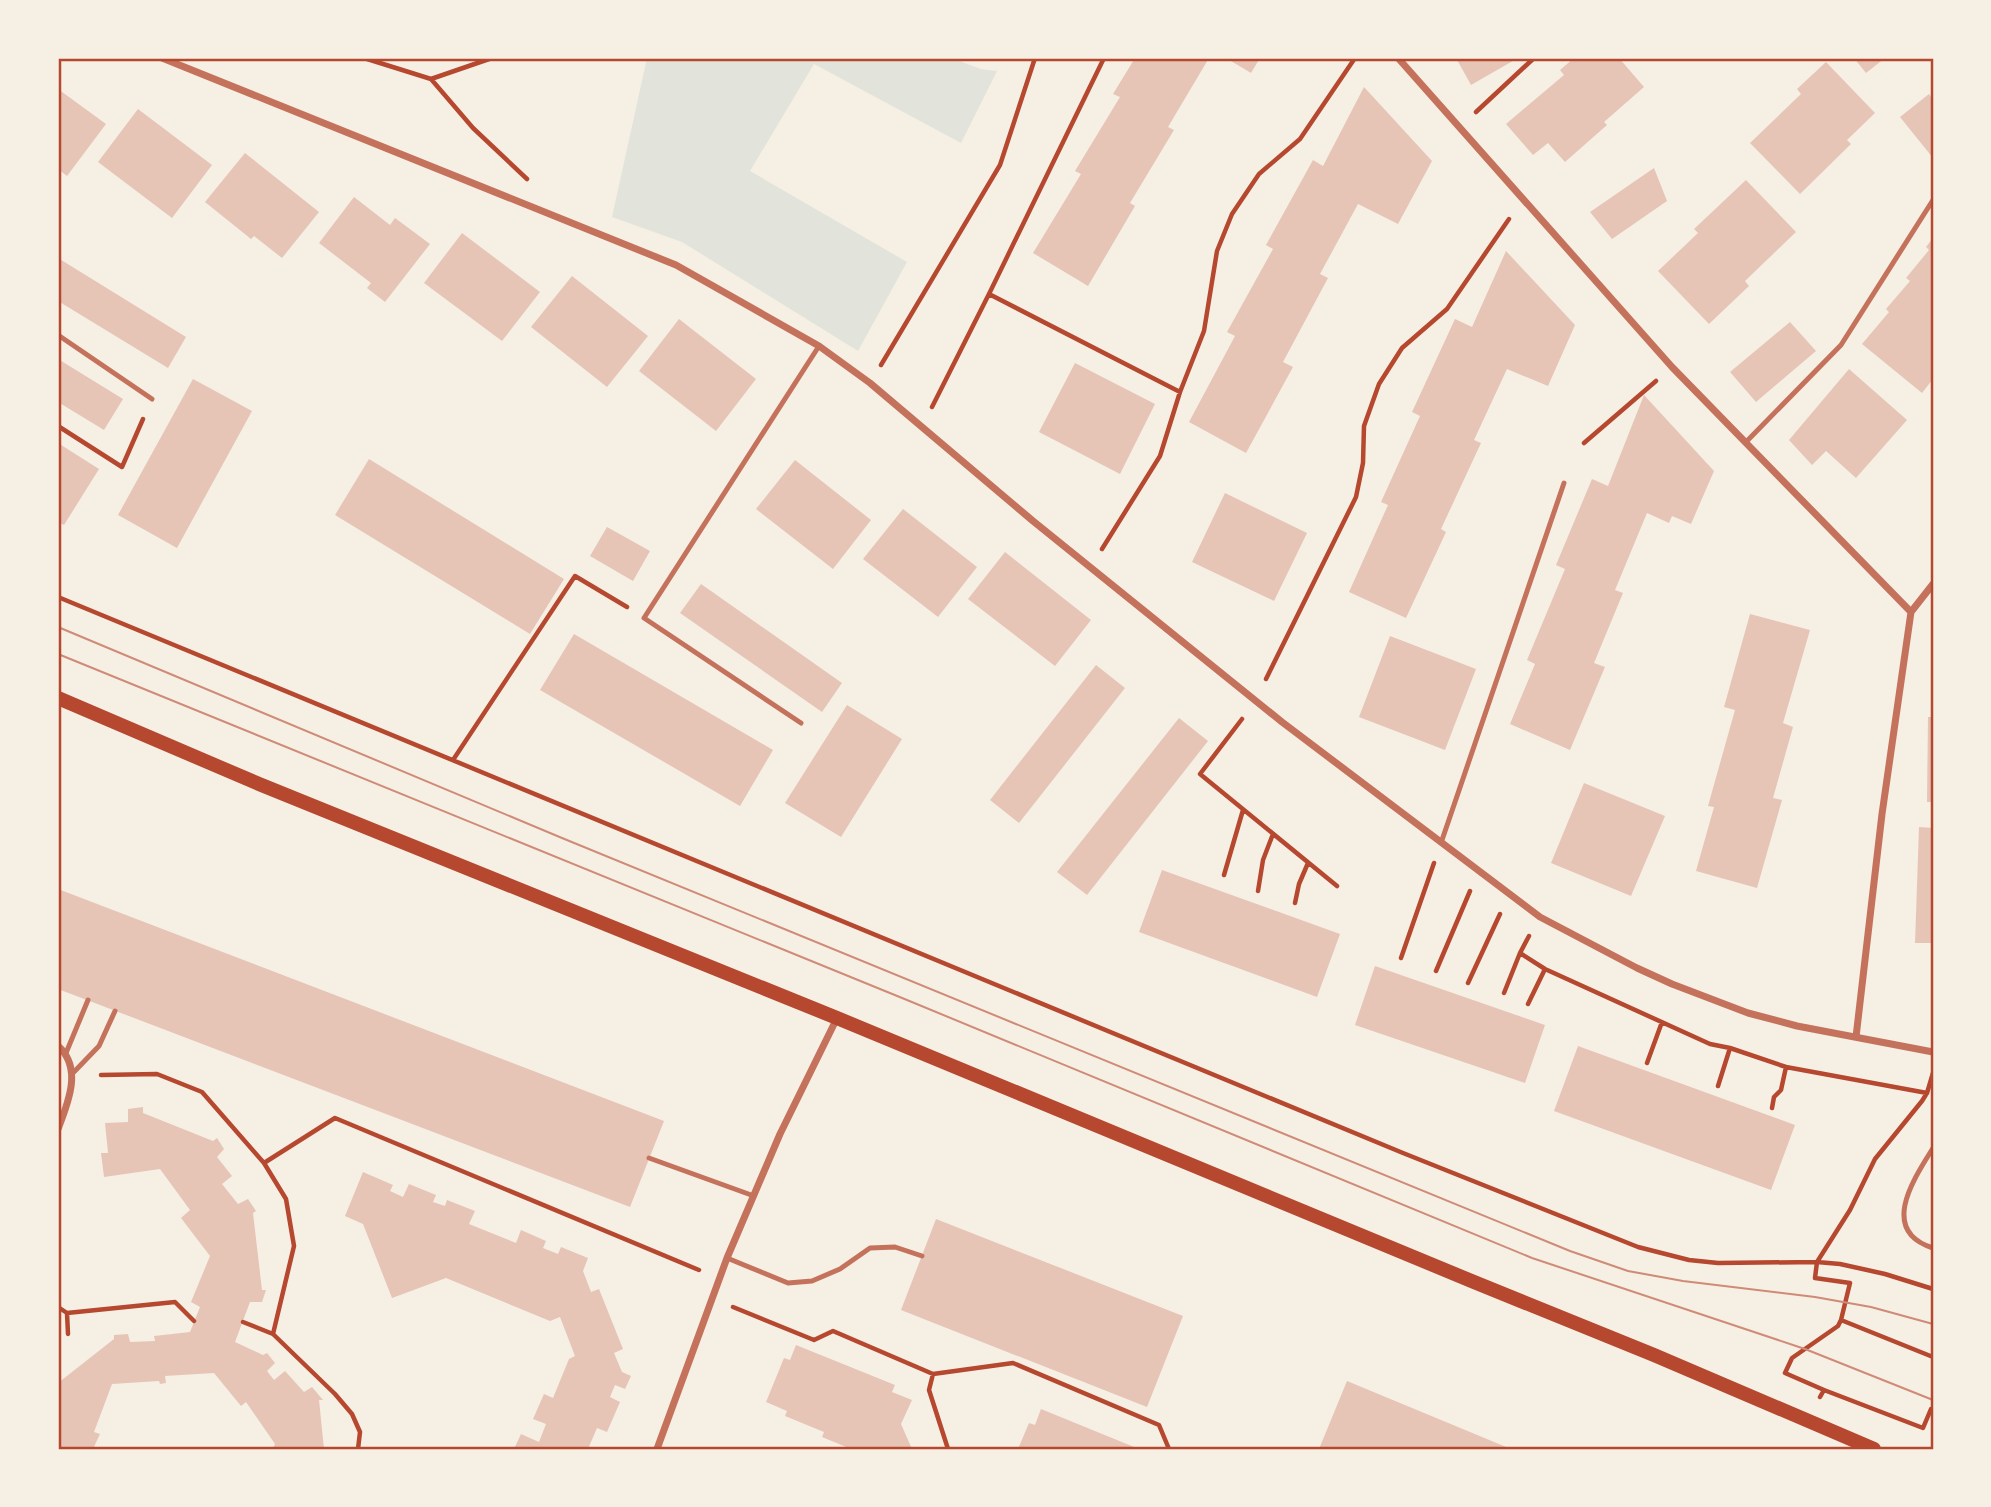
<svg xmlns="http://www.w3.org/2000/svg" width="1991" height="1507" viewBox="0 0 1991 1507" font-family="Inter,sans-serif">
<style>
.green{fill:#e2e4dc}
.building{fill:#e6c5b7}
.lines{fill:none;stroke-linecap:round;stroke-linejoin:round}
.path{stroke:#b5482f;stroke-width:4.5}
.service{stroke:#c5725c;stroke-width:5}
.minor{stroke:#c5725c;stroke-width:7}
.secondary{stroke:#b5482f;stroke-width:14}
.tram{stroke:#cf8b77;stroke-width:2}
.neatline{fill:none;stroke:#b5482f;stroke-width:2.5}
</style>
<rect width="100%" height="100%" fill="#f6efe4"/>
<!-- green -->
<path class="green" d="M 647,58 L 951,58 L 981,69 L 997,71 L 961,143 L 814,64 L 750,171 L 907,262 L 858,351 L 682,242 L 612,217 Z"/>
<!-- building -->
<path class="building" d="M 1135,58 L 1209,58 L 1168,127 L 1174,130 L 1130,203 L 1135,206 L 1088,286 L 1033,253 L 1081,174 L 1075,171 L 1120,97 L 1113,94 Z
M 1226,58 L 1260,58 L 1251,73 Z
M 1456,58 L 1518,58 L 1471,85 Z
M 1574,58 L 1619,58 L 1644,87 L 1604,122 L 1607,125 L 1565,162 L 1548,143 L 1533,155 L 1506,124 L 1564,75 L 1560,70 Z
M 1854,58 L 1885,58 L 1866,73 Z
M 1826,62 L 1875,113 L 1847,140 L 1851,144 L 1800,194 L 1750,143 L 1801,94 L 1797,89 Z
M 1364,87 L 1432,161 L 1398,224 L 1358,204 L 1320,274 L 1328,278 L 1283,362 L 1293,367 L 1246,453 L 1189,422 L 1235,336 L 1227,332 L 1273,249 L 1266,245 L 1313,160 L 1323,166 Z
M 58,89 L 106,124 L 67,176 L 58,169 Z
M 1929,94 L 1933,100 L 1933,158 L 1900,117 Z
M 138,109 L 212,165 L 172,218 L 98,162 Z
M 245,153 L 319,212 L 282,258 L 254,236 L 251,239 L 205,202 Z
M 1654,168 L 1667,201 L 1612,239 L 1590,212 Z
M 1746,180 L 1796,232 L 1745,281 L 1749,286 L 1709,324 L 1658,271 L 1698,233 L 1694,229 Z
M 354,197 L 390,225 L 395,218 L 430,244 L 385,302 L 367,288 L 371,283 L 319,243 Z
M 462,233 L 540,292 L 502,341 L 424,283 Z
M 1933,238 L 1933,379 L 1922,393 L 1862,344 L 1889,312 L 1886,309 L 1910,281 L 1906,278 L 1929,250 L 1926,247 Z
M 1506,251 L 1575,325 L 1548,386 L 1507,369 L 1474,440 L 1481,443 L 1441,529 L 1446,532 L 1406,618 L 1349,592 L 1388,505 L 1381,502 L 1420,416 L 1412,412 L 1455,319 L 1472,327 Z
M 58,258 L 186,337 L 168,368 L 58,301 Z
M 572,276 L 648,336 L 607,387 L 531,327 Z
M 679,319 L 756,379 L 716,431 L 639,371 Z
M 1790,322 L 1816,351 L 1756,402 L 1730,372 Z
M 58,359 L 123,399 L 104,430 L 58,402 Z
M 1075,363 L 1155,404 L 1120,474 L 1039,432 Z
M 1849,369 L 1907,420 L 1856,478 L 1826,451 L 1812,465 L 1789,440 Z
M 193,379 L 252,411 L 177,548 L 118,515 Z
M 1644,395 L 1714,471 L 1691,524 L 1672,516 L 1669,523 L 1647,513 L 1615,590 L 1623,593 L 1594,663 L 1605,667 L 1570,750 L 1510,724 L 1535,664 L 1527,660 L 1565,569 L 1556,565 L 1592,479 L 1608,486 Z
M 58,443 L 99,469 L 64,525 L 58,522 Z
M 369,459 L 564,579 L 530,634 L 335,515 Z
M 795,460 L 871,520 L 833,569 L 756,509 Z
M 1225,493 L 1307,533 L 1274,601 L 1192,562 Z
M 903,509 L 977,567 L 938,617 L 863,559 Z
M 607,527 L 650,551 L 633,581 L 590,556 Z
M 1005,552 L 1091,620 L 1055,666 L 968,599 Z
M 701,584 L 842,683 L 822,712 L 680,613 Z
M 1750,614 L 1810,630 L 1783,723 L 1793,727 L 1773,798 L 1782,800 L 1757,888 L 1696,871 L 1714,807 L 1708,806 L 1735,710 L 1724,707 Z
M 574,634 L 773,750 L 740,806 L 540,690 Z
M 1390,636 L 1476,669 L 1445,750 L 1359,717 Z
M 1096,665 L 1125,688 L 1019,823 L 990,800 Z
M 847,705 L 902,739 L 841,837 L 785,803 Z
M 1928,717 L 1933,717 L 1933,802 L 1927,802 Z
M 1179,718 L 1208,741 L 1087,895 L 1057,872 Z
M 1584,783 L 1665,816 L 1631,896 L 1551,863 Z
M 1919,827 L 1933,828 L 1933,943 L 1915,943 Z
M 1162,870 L 1340,934 L 1317,997 L 1139,932 Z
M 58,889 L 664,1121 L 630,1207 L 58,989 Z
M 1375,966 L 1545,1025 L 1525,1083 L 1355,1025 Z
M 1578,1046 L 1795,1125 L 1771,1190 L 1554,1111 Z
M 143,1107 L 143,1113 L 213,1141 L 217,1138 L 224,1149 L 217,1157 L 232,1176 L 222,1184 L 238,1204 L 248,1199 L 256,1211 L 253,1213 L 262,1290 L 266,1290 L 262,1302 L 250,1302 L 235,1342 L 263,1355 L 267,1353 L 275,1363 L 267,1371 L 274,1380 L 285,1371 L 304,1392 L 312,1387 L 323,1400 L 319,1400 L 324,1449 L 273,1449 L 275,1444 L 246,1402 L 241,1406 L 214,1373 L 165,1376 L 166,1383 L 160,1384 L 159,1381 L 112,1384 L 94,1432 L 100,1434 L 93,1449 L 58,1449 L 58,1383 L 114,1339 L 114,1335 L 128,1334 L 130,1342 L 155,1341 L 154,1336 L 190,1332 L 200,1307 L 191,1302 L 210,1256 L 181,1218 L 190,1210 L 160,1169 L 104,1177 L 101,1153 L 108,1153 L 105,1123 L 128,1122 L 128,1109 Z
M 363,1172 L 393,1185 L 390,1191 L 403,1197 L 409,1184 L 436,1195 L 433,1202 L 445,1206 L 447,1200 L 475,1211 L 469,1224 L 516,1243 L 521,1230 L 546,1241 L 543,1248 L 558,1254 L 561,1247 L 588,1258 L 583,1271 L 591,1292 L 599,1289 L 623,1349 L 614,1353 L 622,1372 L 631,1376 L 625,1389 L 615,1385 L 610,1397 L 620,1402 L 607,1432 L 597,1428 L 588,1449 L 514,1449 L 521,1434 L 539,1442 L 546,1424 L 533,1419 L 544,1394 L 553,1398 L 569,1359 L 575,1356 L 560,1317 L 550,1321 L 446,1278 L 392,1298 L 363,1224 L 345,1216 Z
M 936,1219 L 1183,1316 L 1147,1407 L 901,1310 Z
M 796,1345 L 895,1385 L 892,1392 L 912,1400 L 901,1424 L 912,1449 L 851,1449 L 822,1437 L 824,1432 L 785,1416 L 787,1411 L 766,1402 L 784,1358 L 790,1360 Z
M 1347,1381 L 1511,1449 L 1319,1449 Z
M 1041,1409 L 1139,1449 L 1018,1449 L 1029,1423 L 1035,1425 Z"/>
<g class="lines">
<!-- path -->
<path class="path" d="M 364,58 L 431,79 L 473,128 L 527,179
M 431,79 L 492,58
M 1476,112 L 1534,58
M 989,294 L 1180,392
M 881,365 L 1000,165 L 1035,58
M 932,407 L 989,294 L 1104,58
M 58,426 L 122,467 L 143,419
M 1584,443 L 1656,381
M 1102,549 L 1160,456 L 1180,392 L 1204,331 L 1217,251 L 1232,214 L 1259,174 L 1300,139 L 1355,58
M 58,597 L 1403,1153 L 1638,1247 L 1689,1260 L 1718,1263 L 1817,1262 L 1840,1264 L 1885,1274 L 1933,1289
M 1266,679 L 1356,497 L 1363,463 L 1364,426 L 1379,384 L 1402,348 L 1447,309 L 1509,219
M 1242,719 L 1200,774 L 1337,886
M 453,760 L 575,576 L 627,607
M 1224,875 L 1243,810
M 1258,891 L 1263,860 L 1273,834
M 1295,903 L 1299,884 L 1308,863
M 1520,953 L 1545,969 L 1528,1004
M 1401,958 L 1434,863
M 1545,969 L 1710,1044 L 1730,1048 L 1786,1067 L 1927,1093
M 1436,971 L 1470,891
M 1468,983 L 1500,914
M 1504,993 L 1520,953 L 1529,936
M 1647,1063 L 1662,1022
M 101,1075 L 157,1074 L 202,1092 L 264,1163 L 335,1118 L 699,1270
M 1718,1086 L 1730,1048
M 1772,1108 L 1774,1097 L 1781,1090 L 1786,1067
M 264,1163 L 286,1199 L 294,1246 L 273,1334
M 58,1307 L 67,1313 L 68,1334
M 733,1307 L 814,1340 L 833,1331 L 933,1374 L 1013,1363 L 1159,1425 L 1169,1449
M 67,1313 L 175,1302 L 194,1321
M 1841,1320 L 1933,1357
M 243,1322 L 273,1334 L 335,1394 L 352,1414 L 360,1432 L 358,1449
M 933,1374 L 929,1390 L 948,1449
M 1824,1390 L 1923,1428 L 1931,1409
M 1820,1397 L 1824,1390 L 1785,1373 L 1792,1358 L 1838,1326 L 1841,1320 L 1850,1283 L 1815,1278 L 1817,1262 L 1850,1210 L 1875,1159 L 1922,1101 L 1927,1093 L 1933,1073"/>
<!-- service -->
<path class="service" d="M 58,335 L 152,399
M 1746,442 L 1841,345 L 1933,200
M 801,723 L 644,618 L 819,346
M 1441,843 L 1564,483
M 66,1053 L 88,1000
M 72,1074 L 99,1046 L 115,1011
M 1933,1148 C 1913,1180 1879,1231 1933,1248
M 649,1158 L 754,1196
M 727,1258 L 788,1283 L 812,1281 L 840,1269 L 870,1248 L 895,1247 L 922,1256"/>
<!-- minor -->
<path class="minor" d="M 162,58 L 676,265 L 819,346 L 870,383 L 1033,521 L 1282,722 L 1540,917 L 1637,968 L 1672,984 L 1748,1013 L 1797,1026 L 1933,1052
M 1398,58 L 1672,367 L 1911,612
M 1856,1037 L 1882,814 L 1911,612 L 1933,584
M 58,1046 C 83,1068 68,1103 58,1129
M 657,1449 L 727,1258 L 780,1134 L 837,1018"/>
<!-- secondary -->
<path class="secondary" d="M 58,698 L 259,784 L 837,1018 L 1474,1282 L 1654,1355 L 1874,1449"/>
<!-- tram -->
<path class="tram" d="M 58,627 L 562,838 L 1570,1251 L 1628,1271 L 1683,1281 L 1815,1297 L 1871,1307 L 1933,1324
M 58,654 L 907,1000 L 1532,1258 L 1805,1349 L 1933,1400"/>
</g>
<!-- border -->
<rect width="1991" height="1507" fill="none" stroke="#f6efe4" stroke-width="119"/>
<rect x="60" y="60" width="1872" height="1388" class="neatline"/>
</svg>
